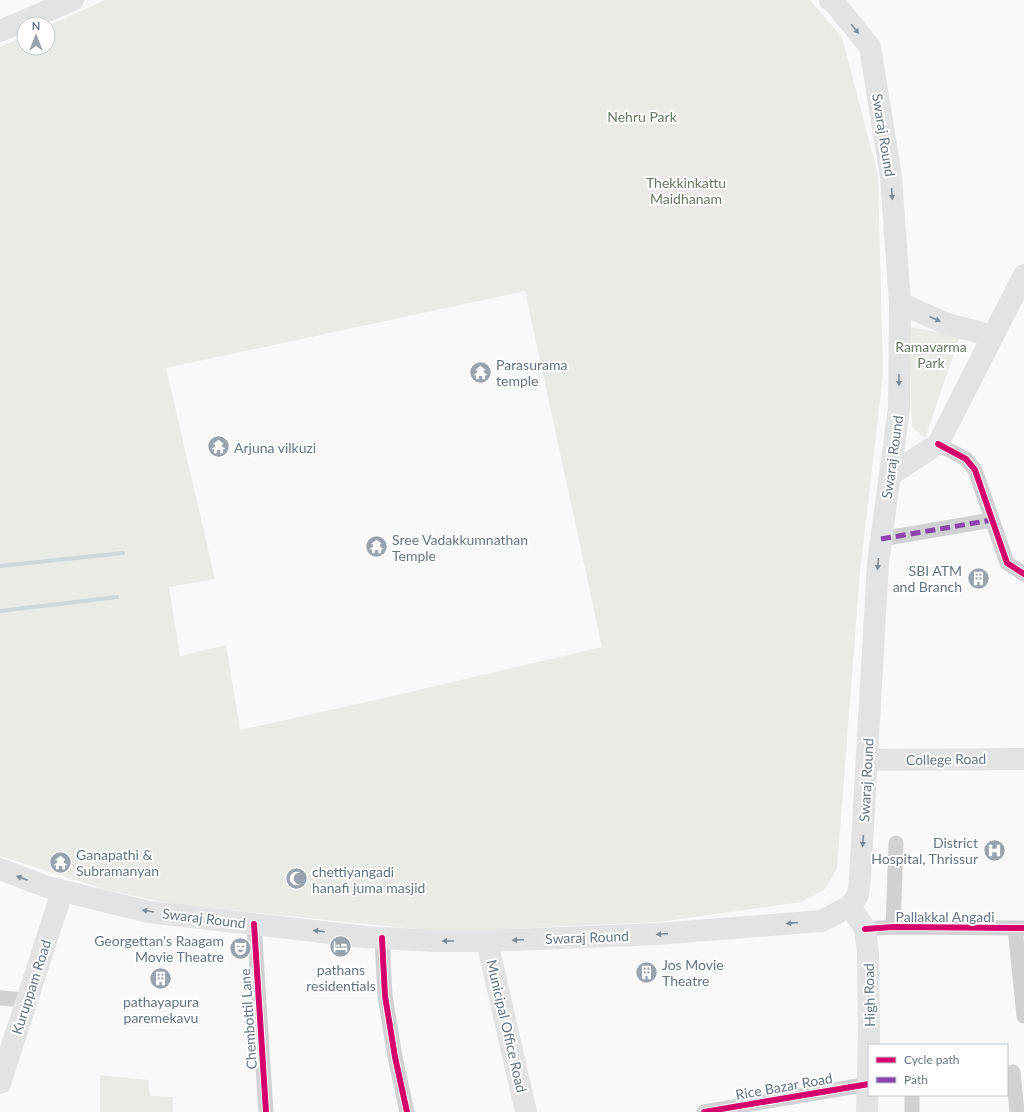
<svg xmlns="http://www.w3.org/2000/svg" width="1024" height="1112" viewBox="0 0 1024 1112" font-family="Lato,sans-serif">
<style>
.green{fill:#e8ebe6;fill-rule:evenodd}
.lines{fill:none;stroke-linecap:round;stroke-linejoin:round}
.stream{stroke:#ced7da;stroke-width:4}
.street{stroke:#cfd1d2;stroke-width:15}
.secondary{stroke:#e2e3e4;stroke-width:22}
.primary{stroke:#e2e3e4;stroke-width:22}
.quiet{stroke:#8e44ad;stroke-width:5;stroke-dasharray:10 5;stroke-linecap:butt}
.cycleway-casing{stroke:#fff;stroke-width:8}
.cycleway{stroke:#d6006c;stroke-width:6}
.oneway{fill:#7c8b98}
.labels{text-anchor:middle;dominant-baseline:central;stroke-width:4;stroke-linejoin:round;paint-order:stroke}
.park-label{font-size:14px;fill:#677b63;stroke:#fff}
.street-label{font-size:14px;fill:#637585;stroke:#fff}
.poi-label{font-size:14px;fill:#637585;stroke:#fff;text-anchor:start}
</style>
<rect width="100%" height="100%" fill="#f9f9f9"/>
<!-- green -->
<path class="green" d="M 105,0 L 810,0 L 842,37 L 878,175 L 883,374 L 860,572 L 837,868 L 825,889 L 802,902 L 659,922 L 444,932 L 171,904 L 107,890 L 0,856 L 0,47 L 24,37 L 24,48 L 48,48 L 48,26 ZM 525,291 L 602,647 L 397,695 L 240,730 L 226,645 L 180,656 L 169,587 L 215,579 L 166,368 Z
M 909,327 L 960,336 L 925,438 L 912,427 Z
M 100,1075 L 148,1080 L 150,1096 L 173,1097 L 173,1112 L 100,1112 Z"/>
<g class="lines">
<!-- stream -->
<path class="stream" d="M 0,566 L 123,553
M 0,611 L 117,597"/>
<!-- street -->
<path class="street" d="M 938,444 L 966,459 L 975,470 L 1007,563 L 1024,574
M 881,539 L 992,520
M 254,924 L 266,1112
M 893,927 L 896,843
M 1015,928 L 1024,1016
M 865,929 L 893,927 L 1024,928
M 382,938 L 385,996 L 395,1057 L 407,1112
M 0,998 L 26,1000
M 1013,1072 L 1017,1112
M 704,1112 L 869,1084
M 912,1112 L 912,1095"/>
<!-- secondary -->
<path class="secondary" d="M 900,303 L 947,324 L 993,336
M 890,475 L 938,444 L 1024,275
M 868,760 L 1024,759
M 850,906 L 865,929 L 868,953 L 869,1034 L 867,1112"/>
<!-- primary -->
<path class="primary" d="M 0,31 L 73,0
M 0,869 L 47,887 L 149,912 L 366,937 L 434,941 L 487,941 L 657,934 L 822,921 L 850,906 L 858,895 L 860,878 L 878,563 L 899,408 L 900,303 L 891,177 L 870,47 L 836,5 L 830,0
M 487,941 L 526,1112
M 0,1083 L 62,892"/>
<!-- quiet -->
<path class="quiet" d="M 881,539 L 992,520"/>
<defs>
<path id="cycleway" d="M 938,444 L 966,459 L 975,470 L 1007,563 L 1024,574
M 254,924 L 266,1112
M 865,929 L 893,927 L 1024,928
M 382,938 L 385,996 L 395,1057 L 407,1112
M 704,1112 L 869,1084"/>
</defs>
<!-- cycleway casing -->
<use href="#cycleway" class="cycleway-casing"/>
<!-- cycleway -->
<use href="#cycleway" class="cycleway"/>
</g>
<!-- one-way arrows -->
<defs><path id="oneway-solid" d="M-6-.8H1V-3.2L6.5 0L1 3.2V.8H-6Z"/></defs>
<g class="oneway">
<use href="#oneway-solid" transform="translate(855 29) rotate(51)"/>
<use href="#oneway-solid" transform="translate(892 194) rotate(87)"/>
<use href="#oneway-solid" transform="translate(935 319) rotate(24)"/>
<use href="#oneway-solid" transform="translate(899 380) rotate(90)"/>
<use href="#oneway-solid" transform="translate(878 564) rotate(95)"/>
<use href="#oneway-solid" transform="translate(863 841) rotate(94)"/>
<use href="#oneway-solid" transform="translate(22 878) rotate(-159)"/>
<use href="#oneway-solid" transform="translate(148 911) rotate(-170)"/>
<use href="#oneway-solid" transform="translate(792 923) rotate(175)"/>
<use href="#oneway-solid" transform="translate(319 931) rotate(-173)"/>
<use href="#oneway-solid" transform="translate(662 934) rotate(176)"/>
<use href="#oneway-solid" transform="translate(518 940) rotate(178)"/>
<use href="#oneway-solid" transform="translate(448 941) rotate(180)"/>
</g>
<!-- icons -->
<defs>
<symbol id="temple-disc" viewBox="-11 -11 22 22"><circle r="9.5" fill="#98a3ae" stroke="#fff"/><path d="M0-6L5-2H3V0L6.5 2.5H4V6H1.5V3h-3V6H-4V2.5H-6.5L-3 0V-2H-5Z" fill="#fff"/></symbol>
<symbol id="building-disc" viewBox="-11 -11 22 22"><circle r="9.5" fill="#98a3ae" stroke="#fff"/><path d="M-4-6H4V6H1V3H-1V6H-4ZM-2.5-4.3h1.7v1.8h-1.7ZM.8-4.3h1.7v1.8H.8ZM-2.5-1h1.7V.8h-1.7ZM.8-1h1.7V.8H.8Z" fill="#fff"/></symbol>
<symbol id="hospital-disc" viewBox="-11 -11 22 22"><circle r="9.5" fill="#98a3ae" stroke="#fff"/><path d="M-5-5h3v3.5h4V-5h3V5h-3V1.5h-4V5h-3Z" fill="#fff"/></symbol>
<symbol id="mosque-disc" viewBox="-11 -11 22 22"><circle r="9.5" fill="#98a3ae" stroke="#fff"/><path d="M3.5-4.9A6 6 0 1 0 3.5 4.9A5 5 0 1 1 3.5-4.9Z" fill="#fff"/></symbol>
<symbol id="hotel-disc" viewBox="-11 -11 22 22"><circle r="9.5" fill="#98a3ae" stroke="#fff"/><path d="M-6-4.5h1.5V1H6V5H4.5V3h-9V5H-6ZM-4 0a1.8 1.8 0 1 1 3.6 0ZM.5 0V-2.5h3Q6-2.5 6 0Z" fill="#fff"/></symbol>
<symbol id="theatre-disc" viewBox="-11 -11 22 22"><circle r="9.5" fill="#98a3ae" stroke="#fff"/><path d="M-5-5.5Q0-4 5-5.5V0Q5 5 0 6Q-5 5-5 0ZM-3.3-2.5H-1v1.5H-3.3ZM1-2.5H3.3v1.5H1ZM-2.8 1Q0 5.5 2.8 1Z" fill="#fff"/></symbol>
</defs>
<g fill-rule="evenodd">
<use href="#temple-disc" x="468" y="360" width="25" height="25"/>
<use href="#temple-disc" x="206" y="434" width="25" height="25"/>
<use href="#temple-disc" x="364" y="534" width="25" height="25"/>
<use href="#building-disc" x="966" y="566" width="25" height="25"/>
<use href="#hospital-disc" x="982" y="838" width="25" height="25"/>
<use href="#temple-disc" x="48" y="850" width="25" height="25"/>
<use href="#mosque-disc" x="284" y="866" width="25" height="25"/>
<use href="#hotel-disc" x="328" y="934" width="25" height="25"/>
<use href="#theatre-disc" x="228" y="936" width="25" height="25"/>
<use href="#building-disc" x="634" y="960" width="25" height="25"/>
<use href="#building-disc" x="148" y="966" width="25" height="25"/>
</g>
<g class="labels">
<!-- park labels -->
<g class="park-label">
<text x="642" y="116">Nehru Park</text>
<text x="686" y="182">Thekkinkattu<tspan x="686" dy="16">Maidhanam</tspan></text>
<text x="931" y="346">Ramavarma<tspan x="931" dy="16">Park</tspan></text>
</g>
<!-- street labels -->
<g class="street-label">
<text transform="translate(884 135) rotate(81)">Swaraj Round</text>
<text transform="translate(892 457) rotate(-82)">Swaraj Round</text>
<text transform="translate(946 759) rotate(-1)">College Road</text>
<text transform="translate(866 780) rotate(-87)">Swaraj Round</text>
<text x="945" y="916">Pallakkal Angadi</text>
<text transform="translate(204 918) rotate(7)">Swaraj Round</text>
<text transform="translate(587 937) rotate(-2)">Swaraj Round</text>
<text transform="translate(31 987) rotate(-72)">Kuruppam Road</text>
<text transform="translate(869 995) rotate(-91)">High Road</text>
<text transform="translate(248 1019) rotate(-94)">Chembottil Lane</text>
<text transform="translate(507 1026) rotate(77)">Municipal Office Road</text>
<text transform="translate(784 1086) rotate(-10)">Rice Bazar Road</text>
</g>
<!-- poi labels -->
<g class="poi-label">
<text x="496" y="364">Parasurama<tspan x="496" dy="16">temple</tspan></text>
<text x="234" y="447">Arjuna vilkuzi</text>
<text x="392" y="539">Sree Vadakkumnathan<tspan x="392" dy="16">Temple</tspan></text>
<text x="962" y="570" text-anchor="end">SBI ATM<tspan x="962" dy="16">and Branch</tspan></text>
<text x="978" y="842" text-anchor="end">District<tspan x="978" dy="16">Hospital, Thrissur</tspan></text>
<text x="76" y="854">Ganapathi &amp;<tspan x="76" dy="16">Subramanyan</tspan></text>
<text x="312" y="871">chettiyangadi<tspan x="312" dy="16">hanafi juma masjid</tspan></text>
<text x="224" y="940" text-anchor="end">Georgettan's Raagam<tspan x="224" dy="16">Movie Theatre</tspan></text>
<text x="662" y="964">Jos Movie<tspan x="662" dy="16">Theatre</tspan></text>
<text x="341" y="969" text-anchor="middle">pathans<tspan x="341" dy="16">residentials</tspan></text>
<text x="161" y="1001" text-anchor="middle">pathayapura<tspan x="161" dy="16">paremekavu</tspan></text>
</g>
</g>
<!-- legend -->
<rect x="868" y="1044" width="140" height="52" fill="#ffffff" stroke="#c1c8ce"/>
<rect x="876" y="1057" width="20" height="6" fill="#d6006c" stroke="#c1c8ce"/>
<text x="904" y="1064" font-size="12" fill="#637585">Cycle path</text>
<rect x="876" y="1077" width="20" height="6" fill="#8e44ad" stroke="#c1c8ce"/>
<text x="904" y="1084" font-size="12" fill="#637585">Path</text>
<!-- north arrow -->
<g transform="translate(36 36)"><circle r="19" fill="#ffffff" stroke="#c1c8ce"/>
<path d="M0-3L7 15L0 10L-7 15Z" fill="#98a3ae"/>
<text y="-6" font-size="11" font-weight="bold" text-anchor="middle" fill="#637585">N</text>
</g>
</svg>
